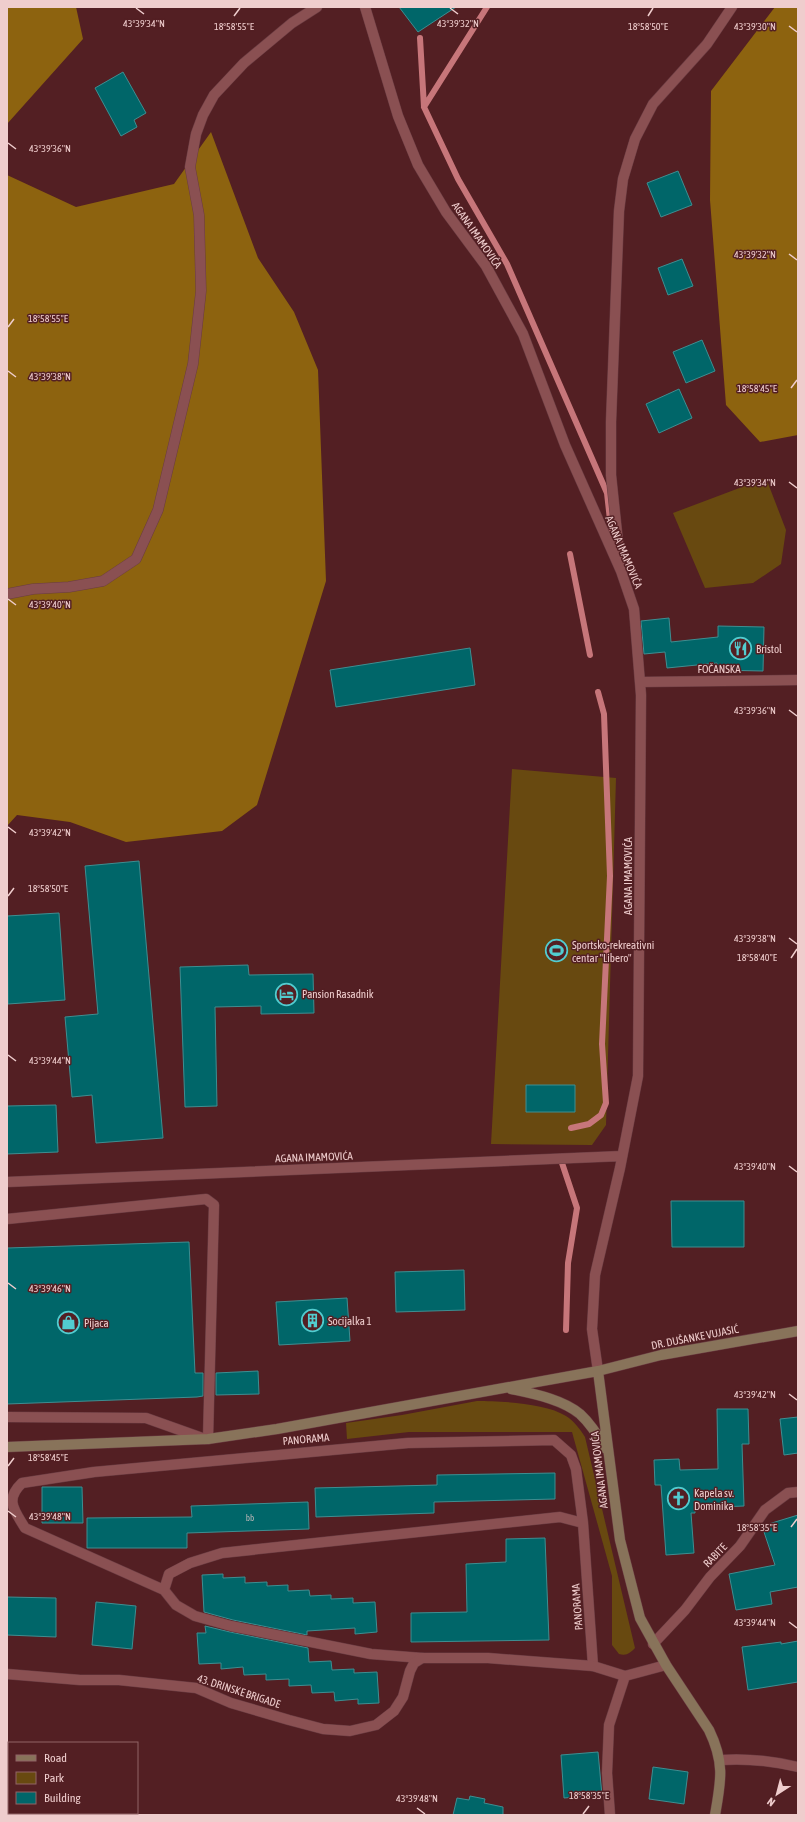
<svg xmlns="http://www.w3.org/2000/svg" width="805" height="1822" viewBox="0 0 805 1822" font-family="'Asap Condensed',sans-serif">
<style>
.green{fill:#684910}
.forest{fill:#8d630f}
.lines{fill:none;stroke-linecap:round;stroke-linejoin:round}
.stream{stroke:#c7767a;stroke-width:6}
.building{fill:#006669;stroke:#3e8e91}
.lane-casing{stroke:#6a3c42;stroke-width:11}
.street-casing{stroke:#6a3c42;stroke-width:11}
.secondary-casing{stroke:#6a3c42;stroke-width:11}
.lane{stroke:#8a5052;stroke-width:10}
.street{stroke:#8a5052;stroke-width:10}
.secondary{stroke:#88735a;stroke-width:10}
.ticks{fill:none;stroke:#efcdcd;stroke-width:1.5}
.labels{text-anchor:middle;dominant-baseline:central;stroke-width:3;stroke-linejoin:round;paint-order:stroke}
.number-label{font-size:9px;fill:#b3b3b4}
.street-label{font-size:11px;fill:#efcdcd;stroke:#531f23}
.poi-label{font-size:11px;fill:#efcdcd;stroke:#531f23;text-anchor:start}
.ticks-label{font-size:10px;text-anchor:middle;fill:#efcdcd;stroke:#531f23;stroke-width:3;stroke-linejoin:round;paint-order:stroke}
</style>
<rect width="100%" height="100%" fill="#531f23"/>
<!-- green -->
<path class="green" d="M 766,478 L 786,530 L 781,564 L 753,583 L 705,588 L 673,513 Z
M 512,769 L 616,778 L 606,1125 L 592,1145 L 491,1144 Z
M 477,1401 C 501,1401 546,1403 566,1416 C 574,1421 580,1429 585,1437 L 635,1648 C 630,1653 627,1656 619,1654 L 612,1645 L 612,1576 L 572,1432 L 409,1432 L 347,1439 L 346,1423 L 402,1415 Z"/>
<!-- forest -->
<path class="forest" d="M 7,7 L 76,7 L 83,39 L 7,124 Z
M 775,7 L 798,7 L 798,435 L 760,442 L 726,405 L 710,200 L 711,91 Z
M 211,132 L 258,258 L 294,312 L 318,370 L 326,581 L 257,805 L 222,831 L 126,842 L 70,822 L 17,815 L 7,826 L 7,175 L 76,207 L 174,184 Z"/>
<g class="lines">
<!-- stream -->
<path class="stream" d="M 420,38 L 424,107 L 458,179 L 507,264 L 607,493 L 611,529
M 424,107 L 487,7
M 570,554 L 590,655
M 571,1128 L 589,1124 L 601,1115 L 606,1103 L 602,1044 L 610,876 L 604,714 L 598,692
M 562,1163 L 577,1208 L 568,1263 L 566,1330"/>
</g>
<!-- building -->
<path class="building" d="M 399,7 L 456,7 L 418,32 Z
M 123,72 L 146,113 L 134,120 L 137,127 L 121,136 L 95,88 Z
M 678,171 L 692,205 L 661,217 L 647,183 Z
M 682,259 L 693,286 L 668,295 L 658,268 Z
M 702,340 L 715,371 L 686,383 L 673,352 Z
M 679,389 L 692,418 L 659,433 L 646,404 Z
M 669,618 L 671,642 L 718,637 L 718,626 L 764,627 L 763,671 L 717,670 L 717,663 L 667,668 L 665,652 L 644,654 L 641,621 Z
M 470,648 L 475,685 L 336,707 L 330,670 Z
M 139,861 L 163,1138 L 96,1143 L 92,1095 L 72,1097 L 65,1017 L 98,1014 L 85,866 Z
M 59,913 L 65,1000 L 8,1004 L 7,916 Z
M 248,965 L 249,975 L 313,974 L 314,1013 L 261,1014 L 261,1006 L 215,1007 L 217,1106 L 185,1107 L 180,967 Z
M 526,1085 L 575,1085 L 575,1112 L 526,1112 Z
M 56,1105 L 58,1152 L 7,1154 L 7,1106 Z
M 671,1201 L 744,1201 L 744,1247 L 672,1247 Z
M 189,1242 L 195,1373 L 203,1373 L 203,1396 L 197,1397 L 7,1404 L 7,1248 Z
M 464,1270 L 465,1310 L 396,1312 L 395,1272 Z
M 347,1298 L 350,1341 L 279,1345 L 276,1302 Z
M 258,1371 L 259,1394 L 216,1395 L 216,1373 Z
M 717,1409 L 748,1409 L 749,1444 L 742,1444 L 744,1506 L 695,1508 L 695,1513 L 691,1513 L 694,1553 L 666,1555 L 661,1485 L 655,1485 L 654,1460 L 679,1459 L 680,1470 L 718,1469 Z
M 798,1417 L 798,1453 L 784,1455 L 780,1419 Z
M 555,1473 L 555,1499 L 434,1502 L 434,1513 L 316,1517 L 315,1488 L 437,1485 L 437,1475 Z
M 42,1487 L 82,1487 L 83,1523 L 42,1523 Z
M 308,1502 L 309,1529 L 187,1533 L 187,1548 L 87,1548 L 87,1518 L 192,1517 L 191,1506 Z
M 798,1515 L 798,1587 L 770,1592 L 772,1604 L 736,1610 L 729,1574 L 775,1565 L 762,1526 Z
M 545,1538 L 549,1640 L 411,1642 L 411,1613 L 467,1612 L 466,1564 L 506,1562 L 506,1539 Z
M 223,1574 L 223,1578 L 245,1577 L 245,1583 L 267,1582 L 267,1586 L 288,1585 L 288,1591 L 309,1590 L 310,1596 L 331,1595 L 331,1599 L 353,1598 L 353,1603 L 375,1602 L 377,1632 L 355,1634 L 355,1628 L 307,1631 L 307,1635 L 233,1620 L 204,1612 L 202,1575 Z
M 7,1597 L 56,1598 L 56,1637 L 7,1635 Z
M 96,1602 L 136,1606 L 132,1649 L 92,1645 Z
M 205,1626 L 230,1632 L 308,1648 L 309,1662 L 331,1661 L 332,1670 L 354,1669 L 354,1673 L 377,1672 L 379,1703 L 358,1704 L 358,1699 L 335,1701 L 334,1692 L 312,1693 L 311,1685 L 289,1686 L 289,1679 L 266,1680 L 266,1674 L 244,1675 L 243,1667 L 221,1669 L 221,1663 L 199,1664 L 197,1633 L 206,1633 Z
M 798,1641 L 798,1682 L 748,1690 L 742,1647 L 781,1642 L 781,1644 Z
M 598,1752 L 602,1795 L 564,1798 L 561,1755 Z
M 653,1767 L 688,1772 L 684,1804 L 649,1799 Z
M 470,1796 L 485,1799 L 484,1803 L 503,1807 L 503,1815 L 453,1815 L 457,1798 L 469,1800 Z"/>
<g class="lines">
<defs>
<path id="lane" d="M 7,1219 L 206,1199 L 214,1205 L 208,1439
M 164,1590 L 169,1574 L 190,1563 L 222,1553 L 560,1517 L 583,1523
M 422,1658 L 371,1654 L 231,1626 L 195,1616 L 176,1605 L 164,1590 L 25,1528 C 15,1511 4,1500 22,1483 L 94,1472 L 408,1443 L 554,1440 L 571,1455 L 576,1469 L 583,1523 L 593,1666"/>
<path id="street" d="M 365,7 L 398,116 L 418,165 L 446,212 L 486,266 L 523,334 L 565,445 L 621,571 L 634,609 L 641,695 L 638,1076 L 620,1168 L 595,1275 L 592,1329 L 598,1371
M 620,561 L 611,475 L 611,422 L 619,211 L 623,179 L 635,139 L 653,104 L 707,44 L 732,7
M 7,594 L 33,589 L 69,587 L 103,581 L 136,559 L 158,510 L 193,364 L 201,291 L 199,215 L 190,167 L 196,134 L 203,115 L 214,95 L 244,63 L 292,23 L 317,7
M 640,682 L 798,680
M 7,1182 L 622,1156
M 7,1417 L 146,1418 L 205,1439
M 653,1644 L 685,1610 L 710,1577 L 740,1546 L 765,1510 L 788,1493 L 798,1492
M 7,1674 L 80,1680 L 119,1680 L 196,1688 L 231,1703 L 289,1720 L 323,1729 L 350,1731 L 376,1725 L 394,1711 L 403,1697 L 410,1671 L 414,1663 L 422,1658 L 488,1658 L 593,1666 L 625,1676 L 666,1665
M 721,1760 C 747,1758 772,1761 798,1767
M 7,1814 L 19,1815
M 610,1815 L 607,1773 L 609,1725 L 625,1676"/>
<path id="secondary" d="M 598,1371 L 620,1540 L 640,1618 L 666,1665 L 709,1730 C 725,1763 721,1781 715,1815
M 511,1389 C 534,1394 562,1399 580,1414 C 591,1424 599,1437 606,1449
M 7,1447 L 208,1439 L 277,1429 L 598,1371 L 661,1355 L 798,1331"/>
</defs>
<!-- lane casing -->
<use href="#lane" class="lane-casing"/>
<!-- street casing -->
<use href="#street" class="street-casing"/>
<!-- secondary casing -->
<use href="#secondary" class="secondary-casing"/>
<!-- lane -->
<use href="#lane" class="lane"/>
<!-- street -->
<use href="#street" class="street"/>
<!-- secondary -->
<use href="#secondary" class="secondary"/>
</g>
<!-- ticks -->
<path class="ticks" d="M 136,8 L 144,14M 450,8 L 458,14M 234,16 L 240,8M 648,16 L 653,8M 789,26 L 797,32M 8,143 L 16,149M 789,254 L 797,260M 8,327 L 14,319M 8,371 L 16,377M 791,388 L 797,380M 789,482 L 797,488M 8,599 L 16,605M 789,710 L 797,716M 8,827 L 16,833M 8,896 L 14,888M 789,938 L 797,944M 791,958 L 797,949M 8,1055 L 16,1061M 789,1166 L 797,1172M 8,1283 L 16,1289M 789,1394 L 797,1400M 8,1466 L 14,1458M 8,1511 L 16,1517M 791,1527 L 797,1519M 789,1622 L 797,1628M 417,1808 L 425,1814M 583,1814 L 589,1806"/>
<!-- icons -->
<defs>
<symbol id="restaurant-ring" viewBox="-11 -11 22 22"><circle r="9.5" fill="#531f23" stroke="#52ccd0" stroke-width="1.5"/><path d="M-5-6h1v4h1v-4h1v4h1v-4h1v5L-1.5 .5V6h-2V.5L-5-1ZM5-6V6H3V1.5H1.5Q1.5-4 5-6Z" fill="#52ccd0"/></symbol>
<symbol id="stadium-ring" viewBox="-11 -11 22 22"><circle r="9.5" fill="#531f23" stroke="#52ccd0" stroke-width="1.5"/><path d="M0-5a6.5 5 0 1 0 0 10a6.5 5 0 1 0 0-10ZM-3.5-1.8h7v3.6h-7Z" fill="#52ccd0"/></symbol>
<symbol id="hotel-ring" viewBox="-11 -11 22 22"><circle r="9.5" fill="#531f23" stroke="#52ccd0" stroke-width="1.5"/><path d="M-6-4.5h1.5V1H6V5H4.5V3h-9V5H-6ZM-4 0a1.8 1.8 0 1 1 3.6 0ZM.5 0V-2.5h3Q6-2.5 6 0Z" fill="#52ccd0"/></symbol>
<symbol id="building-ring" viewBox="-11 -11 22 22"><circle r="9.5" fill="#531f23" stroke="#52ccd0" stroke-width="1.5"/><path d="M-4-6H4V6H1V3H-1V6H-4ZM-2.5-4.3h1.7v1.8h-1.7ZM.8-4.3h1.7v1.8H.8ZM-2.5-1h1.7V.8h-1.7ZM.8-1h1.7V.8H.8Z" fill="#52ccd0"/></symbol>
<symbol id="shop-ring" viewBox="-11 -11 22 22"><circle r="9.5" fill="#531f23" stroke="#52ccd0" stroke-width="1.5"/><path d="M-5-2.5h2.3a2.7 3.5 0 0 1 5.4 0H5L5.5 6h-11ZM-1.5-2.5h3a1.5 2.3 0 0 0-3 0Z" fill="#52ccd0"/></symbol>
<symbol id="church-ring" viewBox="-11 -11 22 22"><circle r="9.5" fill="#531f23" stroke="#52ccd0" stroke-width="1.5"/><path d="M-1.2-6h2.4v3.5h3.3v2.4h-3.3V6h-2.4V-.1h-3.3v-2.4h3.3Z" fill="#52ccd0"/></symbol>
</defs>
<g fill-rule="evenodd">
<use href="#restaurant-ring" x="728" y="636" width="25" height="25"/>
<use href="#stadium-ring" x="544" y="938" width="25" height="25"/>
<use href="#hotel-ring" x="274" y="982" width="25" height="25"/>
<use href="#building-ring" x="300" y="1308" width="25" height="25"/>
<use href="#shop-ring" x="56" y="1310" width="25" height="25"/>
<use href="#church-ring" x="666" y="1486" width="25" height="25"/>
</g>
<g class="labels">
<!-- number labels -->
<g class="number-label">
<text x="250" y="1518">bb</text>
</g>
<!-- street labels -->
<g class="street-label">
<text transform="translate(477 235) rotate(55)">AGANA IMAMOVIĆA</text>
<text transform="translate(624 552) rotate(67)">AGANA IMAMOVIĆA</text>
<text x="719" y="669">FOČANSKA</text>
<text transform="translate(628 876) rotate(-90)">AGANA IMAMOVIĆA</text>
<text transform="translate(314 1157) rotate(-2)">AGANA IMAMOVIĆA</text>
<text transform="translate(695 1337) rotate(-11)">DR. DUŠANKE VUJASIĆ</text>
<text transform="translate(306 1439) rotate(-5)">PANORAMA</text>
<text transform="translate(599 1470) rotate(-97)">AGANA IMAMOVIĆA</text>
<text transform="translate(715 1555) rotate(-46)">RABITE</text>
<text transform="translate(577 1607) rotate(-94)">PANORAMA</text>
<text transform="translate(239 1691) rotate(18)">43. DRINSKE BRIGADE</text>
</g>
<!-- poi labels -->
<g class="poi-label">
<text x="756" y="649">Bristol</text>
<text x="572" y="945">Sportsko-rekreativni<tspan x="572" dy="13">centar "Libero"</tspan></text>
<text x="302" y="994">Pansion Rasadnik</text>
<text x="328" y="1321">Socijalka 1</text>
<text x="84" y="1323">Pijaca</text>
<text x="694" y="1493">Kapela sv.<tspan x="694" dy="13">Dominika</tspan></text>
</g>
</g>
<g class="ticks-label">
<text x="144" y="27">43°39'34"N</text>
<text x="458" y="27">43°39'32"N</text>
<text x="234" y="30">18°58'55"E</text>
<text x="648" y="30">18°58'50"E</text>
<text x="755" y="30">43°39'30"N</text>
<text x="50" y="152">43°39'36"N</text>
<text x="755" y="258">43°39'32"N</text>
<text x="48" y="322">18°58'55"E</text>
<text x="50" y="380">43°39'38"N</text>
<text x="757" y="392">18°58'45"E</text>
<text x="755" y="486">43°39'34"N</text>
<text x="50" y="608">43°39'40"N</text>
<text x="755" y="714">43°39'36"N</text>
<text x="50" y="836">43°39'42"N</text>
<text x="48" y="892">18°58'50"E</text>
<text x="755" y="942">43°39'38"N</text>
<text x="757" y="961">18°58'40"E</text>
<text x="50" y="1064">43°39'44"N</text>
<text x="755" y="1170">43°39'40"N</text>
<text x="50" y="1292">43°39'46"N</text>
<text x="755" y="1398">43°39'42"N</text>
<text x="48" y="1461">18°58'45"E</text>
<text x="50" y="1520">43°39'48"N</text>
<text x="757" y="1531">18°58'35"E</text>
<text x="755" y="1626">43°39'44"N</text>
<text x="589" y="1799">18°58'35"E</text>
<text x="417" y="1802">43°39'48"N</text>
</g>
<!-- border -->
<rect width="805" height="1822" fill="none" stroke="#efcdcd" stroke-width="16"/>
<!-- legend -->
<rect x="8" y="1742" width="130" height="72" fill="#531f23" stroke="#916567"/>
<rect x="16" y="1755" width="20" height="6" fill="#88735a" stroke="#916567"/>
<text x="44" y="1762" font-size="12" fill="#efcdcd">Road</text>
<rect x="16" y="1772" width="20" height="12" fill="#684910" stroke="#916567"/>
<text x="44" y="1782" font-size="12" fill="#efcdcd">Park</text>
<rect x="16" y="1792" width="20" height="12" fill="#006669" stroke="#916567"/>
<text x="44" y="1802" font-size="12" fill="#efcdcd">Building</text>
<!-- north arrow -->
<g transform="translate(777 1794) rotate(216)" stroke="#531f23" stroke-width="3" paint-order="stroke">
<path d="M0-3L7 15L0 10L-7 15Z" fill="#efcdcd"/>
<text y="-6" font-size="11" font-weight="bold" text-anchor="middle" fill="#efcdcd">N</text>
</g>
</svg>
